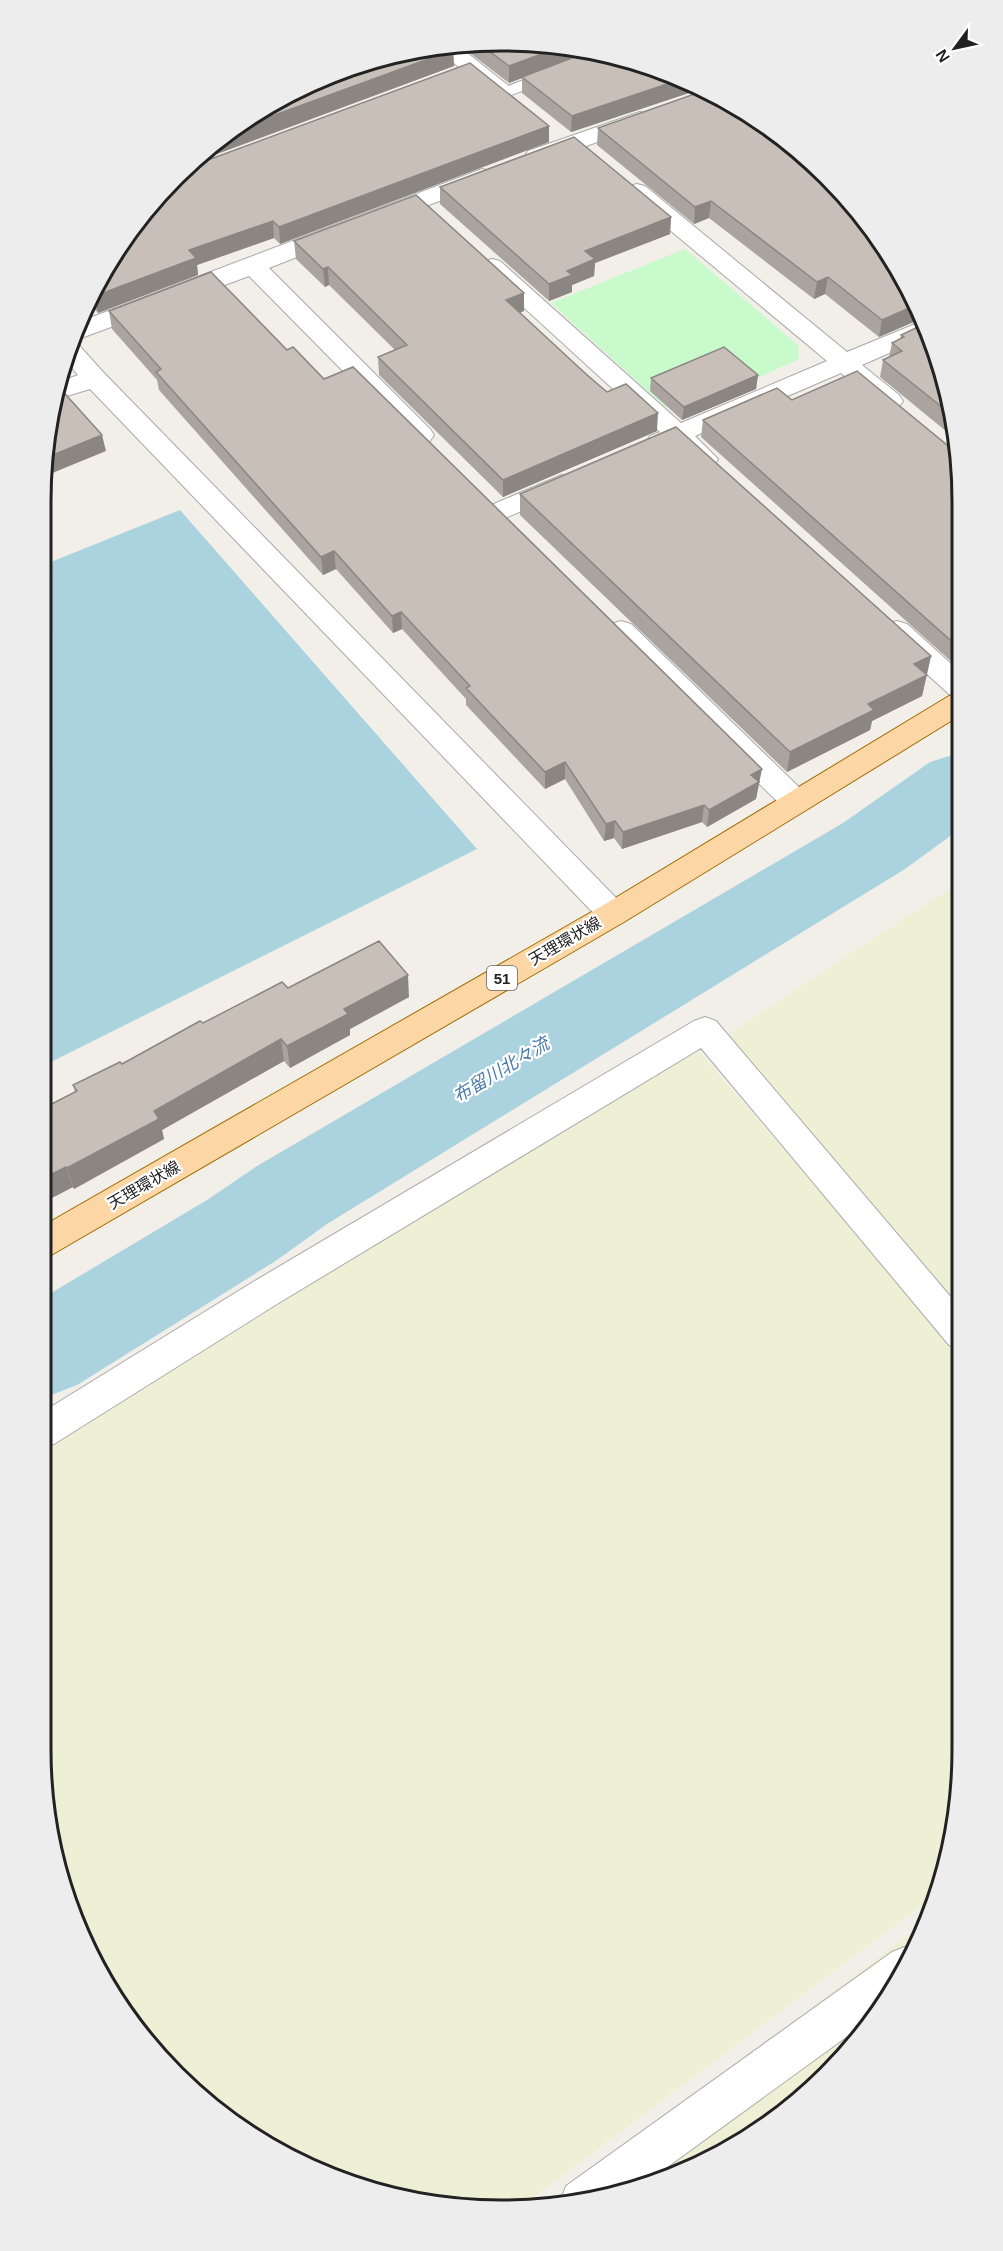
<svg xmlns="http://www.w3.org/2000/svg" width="1003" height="2251" viewBox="0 0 1003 2251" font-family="Helvetica,'Noto Sans JP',sans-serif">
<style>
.farmland{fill:#eef0d5}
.park{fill:#c8facc}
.water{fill:#aad3df}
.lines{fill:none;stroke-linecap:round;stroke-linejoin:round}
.river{fill:#aad3df;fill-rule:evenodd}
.service-casing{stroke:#a9a9a9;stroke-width:2}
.minor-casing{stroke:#a9a9a9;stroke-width:2}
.primary-casing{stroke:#a06b00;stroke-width:2}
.service{fill:#fff;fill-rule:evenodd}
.minor{fill:#fff;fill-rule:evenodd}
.primary{fill:#fcd6a4;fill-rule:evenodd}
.wall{fill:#aba49e}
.shaded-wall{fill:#8b8681}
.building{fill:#c7bfb8;stroke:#8b8681;stroke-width:1.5}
.labels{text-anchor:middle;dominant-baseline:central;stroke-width:4.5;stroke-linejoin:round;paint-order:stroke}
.shield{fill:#fff;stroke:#646464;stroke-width:1.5}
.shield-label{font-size:15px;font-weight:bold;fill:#222}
.street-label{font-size:16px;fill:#222;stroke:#fff}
.water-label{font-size:18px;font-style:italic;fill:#4a7aab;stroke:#fff}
.rim{fill:none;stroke:#222;stroke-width:3}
</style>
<rect width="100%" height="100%" fill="#f2efe9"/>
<!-- farmland -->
<path class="farmland" d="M 960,882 L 961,1322 L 721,1039 Z
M 684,1051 L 702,1055 L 961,1355 L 962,1749 L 939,1892 L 523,2205 L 412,2202 L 271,2149 L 155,2053 L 102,1980 L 65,1898 L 41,1749 L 41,1435 L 353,1260 Z
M 928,1920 L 901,1980 L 848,2053 L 732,2149 L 649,2186 L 562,2207 L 550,2206 Z"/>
<!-- park -->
<path class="park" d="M 685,249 L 798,345 L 799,359 L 687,410 L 664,406 L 551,303 Z"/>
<!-- water -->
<path class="water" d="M 180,510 L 477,849 L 41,1067 L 41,566 Z"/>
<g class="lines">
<!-- river -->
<path class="river" d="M 959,753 L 960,829 L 905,869 L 327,1224 L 277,1260 L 77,1385 L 41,1399 L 41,1299 L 207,1200 L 257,1166 L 843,823 L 930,762 Z"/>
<defs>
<path id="service" d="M 553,69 L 559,71 L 561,74 L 559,77 L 503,98 L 495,93 L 497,90 Z"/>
<path id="minor" d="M 456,44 L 510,87 L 513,92 L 510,97 L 502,99 L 494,97 L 435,47 Z
M 640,112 L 648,114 L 651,119 L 648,124 L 544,161 L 536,163 L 528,161 L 525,156 L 528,151 Z
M 482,169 L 490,171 L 493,176 L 490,181 L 269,268 L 430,429 L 434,435 L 430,441 L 421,443 L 412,441 L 249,276 L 84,337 L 72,339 L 79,322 Z
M 637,184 L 645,186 L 847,352 L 925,320 L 930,335 L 862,365 L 899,395 L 903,401 L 899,407 C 877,412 857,387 841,373 L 695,436 L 718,459 L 714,465 C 696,470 687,457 674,445 L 659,450 L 650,448 L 646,442 L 650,436 L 660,432 L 484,271 L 480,266 L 484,261 L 492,259 L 500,261 L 681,423 L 827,361 L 629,196 L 626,191 L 629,186 Z
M 71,341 L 77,343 L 103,372 L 624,906 L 628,914 L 624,922 L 613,926 L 602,922 L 90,389 L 57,399 L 60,382 L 78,375 L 64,359 Z
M 562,475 L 571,478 L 575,484 L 571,490 L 498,521 L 489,518 L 485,512 L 489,506 Z
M 621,621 L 631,624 L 806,794 L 811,802 L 806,810 L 796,813 L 786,810 L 611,638 L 607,631 L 611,624 Z
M 897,621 L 907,624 L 959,671 L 959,697 L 949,694 L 887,638 L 883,631 L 887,624 Z
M 705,1017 L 716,1021 L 961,1309 L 961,1350 L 949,1345 L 701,1048 L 277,1304 L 54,1444 L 41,1448 L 41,1413 L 253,1282 L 694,1021 Z
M 907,1946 L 915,1949 L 901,1980 L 875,2016 L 637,2189 L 562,2206 L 560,2202 L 566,2186 L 892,1952 Z"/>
<path id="primary" d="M 959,693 L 959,716 L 624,922 L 53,1254 L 41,1259 L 41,1227 L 602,906 L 949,696 Z"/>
</defs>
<!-- service casing -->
<use href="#service" class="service-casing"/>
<!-- minor casing -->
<use href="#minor" class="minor-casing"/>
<!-- primary casing -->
<use href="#primary" class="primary-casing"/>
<!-- service -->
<use href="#service" class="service"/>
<!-- minor -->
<use href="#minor" class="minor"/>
<!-- primary -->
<use href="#primary" class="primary"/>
</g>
<!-- wall -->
<path class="wall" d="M 472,41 L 562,44 L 650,65 L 698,90 L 571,132 L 522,93 L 522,78 L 509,83 L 458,44 Z
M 453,50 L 454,66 L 196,162 L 199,162 L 549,126 L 549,142 L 280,244 L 274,238 L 197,265 L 198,275 L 98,313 L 93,307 L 84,311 L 102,271 L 155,197 L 221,136 L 298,88 Z
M 598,128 L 867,221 L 924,319 L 918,320 L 879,337 L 825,294 L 814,299 L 709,218 L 694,224 L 597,145 Z
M 440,187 L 671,217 L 670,234 L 595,263 L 594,276 L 572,285 L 572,292 L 549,301 L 440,204 Z
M 294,241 L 524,293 L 524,311 L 519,313 L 607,392 L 657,431 L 503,497 L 379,375 L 378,357 L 395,350 L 329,285 L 325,287 L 296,259 Z
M 109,311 L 287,350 L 324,379 L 759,787 L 758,787 L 756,799 L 707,827 L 702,822 L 622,849 L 614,838 L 604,841 L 565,779 L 545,789 L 466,705 L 466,699 L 402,629 L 393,633 L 336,569 L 323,575 L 159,390 L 157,380 L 112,329 Z
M 927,325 L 958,441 L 880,377 L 883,360 L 889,357 L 892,343 L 900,339 L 901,335 Z
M 758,375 L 756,389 L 682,420 L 650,391 L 651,378 Z
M 792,400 L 952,449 L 959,660 L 953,663 L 701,437 L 703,420 Z
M 520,494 L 931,656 L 922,696 L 872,721 L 870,730 L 787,772 L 520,515 Z
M 288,988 L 409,997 L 350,1029 L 350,1035 L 290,1068 L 284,1061 L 162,1130 L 164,1139 L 74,1189 L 73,1187 L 40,1204 L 75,1092 L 73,1085 L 122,1064 L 203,1023 Z"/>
<!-- shaded-wall -->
<path class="shaded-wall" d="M 566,45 L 594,52 L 522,77 L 522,78 L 509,83 L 509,66 Z
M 453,50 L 454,66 L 192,163 L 188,167 L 225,133 Z
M 679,80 L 698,90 L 571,132 L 572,116 Z
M 549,126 L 549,142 L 280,244 L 279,227 Z
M 711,201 L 709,218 L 694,224 L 695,207 Z
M 671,217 L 670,234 L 595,263 L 594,276 L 572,285 L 572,292 L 549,301 L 549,284 L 567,271 L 585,251 Z
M 273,221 L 274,238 L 197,265 L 198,275 L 98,313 L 95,296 L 189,250 Z
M 328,267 L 329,285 L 325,287 L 323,269 Z
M 828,277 L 825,294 L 814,299 L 817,282 Z
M 524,293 L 524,311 L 506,318 L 506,300 Z
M 91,296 L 93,307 L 84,311 Z
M 916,305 L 920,312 L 918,320 L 879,337 L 882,320 Z
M 758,375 L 756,389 L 682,420 L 684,407 Z
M 658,413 L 657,431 L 503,497 L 503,480 Z
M 102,435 L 106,451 L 45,476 L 48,457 Z
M 334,551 L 336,569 L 323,575 L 321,557 Z
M 401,612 L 402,629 L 393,633 L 392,616 Z
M 959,645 L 959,660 L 953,663 L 957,646 Z
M 931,656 L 922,696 L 872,721 L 870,730 L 787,772 L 790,752 L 868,704 L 914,664 Z
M 565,762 L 565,779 L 545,789 L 545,772 Z
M 762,769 L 756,799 L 707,827 L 709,810 L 751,775 Z
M 704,805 L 702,822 L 622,849 L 623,832 Z
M 615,821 L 614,838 L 604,841 L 606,824 Z
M 408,975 L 409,997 L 350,1029 L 350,1035 L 290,1068 L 287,1046 L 344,1009 Z
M 281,1039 L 284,1061 L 162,1130 L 164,1139 L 74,1189 L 67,1168 L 154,1111 Z
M 66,1167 L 73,1187 L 40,1204 L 40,1180 Z"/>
<!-- building -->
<path class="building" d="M 477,42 L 562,44 L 566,45 L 509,66 Z
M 449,45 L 453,50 L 225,133 L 288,94 L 291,93 L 290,93 L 298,88 L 383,56 Z
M 590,51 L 650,65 L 679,80 L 572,116 L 522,77 Z
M 470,63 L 549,126 L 279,227 L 273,221 L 189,250 L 196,258 L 95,296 L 92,293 L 102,271 L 155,197 L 194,161 L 199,162 L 208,160 Z
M 700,92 L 782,136 L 867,221 L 916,305 L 882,320 L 828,277 L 817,282 L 711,201 L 695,207 L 598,128 Z
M 574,137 L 671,217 L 585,251 L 595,259 L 567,271 L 572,275 L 549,284 L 440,187 Z
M 416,195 L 524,293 L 506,300 L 587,375 L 607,392 L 626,384 L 658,413 L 503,480 L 378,357 L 407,345 L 328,267 L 323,269 L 294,241 Z
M 211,272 L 287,350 L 293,347 L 324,379 L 353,367 L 762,769 L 751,775 L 759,782 L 709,810 L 704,805 L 623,832 L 615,821 L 606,824 L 565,762 L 545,772 L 466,688 L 470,686 L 401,612 L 392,616 L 334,551 L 321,557 L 156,372 L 161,369 L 109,311 Z
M 926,323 L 927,325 L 952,415 L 883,360 L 902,351 L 892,343 L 904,337 L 901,335 Z
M 724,347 L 758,375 L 684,407 L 651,378 Z
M 857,371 L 952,449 L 959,450 L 959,645 L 957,646 L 703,420 L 777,388 L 792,400 Z
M 59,387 L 102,435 L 48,457 Z
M 676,427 L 931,656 L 914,664 L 927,675 L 868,704 L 874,710 L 790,752 L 520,494 Z
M 379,941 L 408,975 L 344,1009 L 348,1014 L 287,1046 L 281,1039 L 154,1111 L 159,1119 L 67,1168 L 66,1167 L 40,1180 L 40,1110 L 77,1091 L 73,1085 L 120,1062 L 122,1064 L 200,1021 L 203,1023 L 282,982 L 288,988 Z"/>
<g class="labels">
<!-- shield labels -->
<rect class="shield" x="487" y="966" width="30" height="24" rx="4.5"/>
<g class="shield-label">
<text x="502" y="978">51</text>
</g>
<!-- street labels -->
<g class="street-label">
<text transform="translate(565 941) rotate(-30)">天理環状線</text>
<text transform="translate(144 1185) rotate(-30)">天理環状線</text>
</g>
<!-- water labels -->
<g class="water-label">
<text transform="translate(501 1070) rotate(-31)">布留川北々流</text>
</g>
</g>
<!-- crop -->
<path d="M0 0H1003V2251H0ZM501 51H502A450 450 0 0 1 952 501V1750A450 450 0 0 1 502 2200H501A450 450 0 0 1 51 1750V501A450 450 0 0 1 501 51Z" fill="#ededed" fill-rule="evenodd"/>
<path class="rim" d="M501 51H502A450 450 0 0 1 952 501V1750A450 450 0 0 1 502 2200H501A450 450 0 0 1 51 1750V501A450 450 0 0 1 501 51Z"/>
<!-- north arrow -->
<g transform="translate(955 48) rotate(237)" stroke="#ffffff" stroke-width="4.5" paint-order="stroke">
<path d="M0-4.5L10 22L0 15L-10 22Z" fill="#222222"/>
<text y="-9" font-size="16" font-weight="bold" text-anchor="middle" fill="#222222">N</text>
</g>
</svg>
